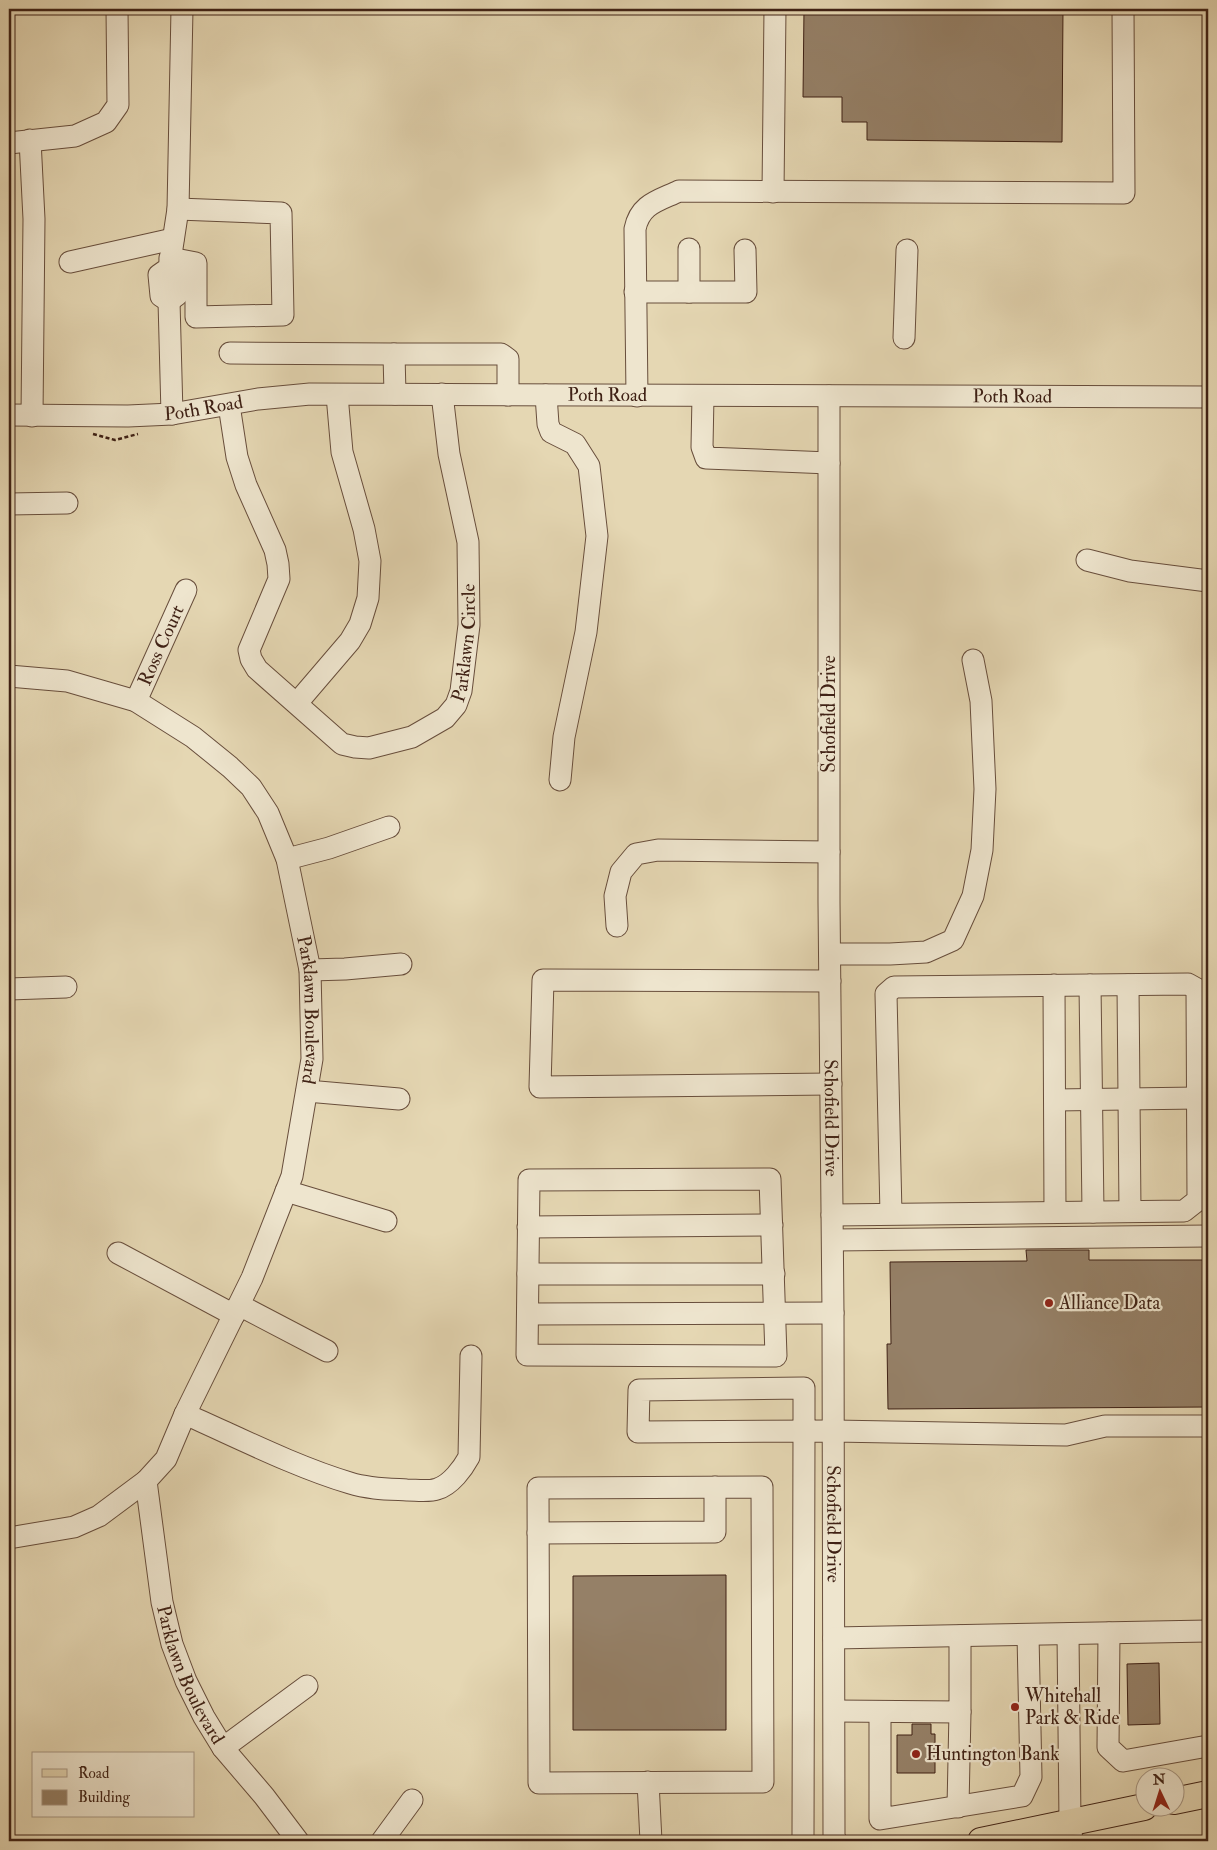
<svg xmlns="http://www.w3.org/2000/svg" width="1217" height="1850" viewBox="0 0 1217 1850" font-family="'IM FELL Double Pica',serif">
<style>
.building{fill:#958067;stroke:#3f2115}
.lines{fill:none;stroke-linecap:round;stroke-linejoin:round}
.minor-casing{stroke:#684e3c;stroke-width:23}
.major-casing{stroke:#3f2115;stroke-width:28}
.path{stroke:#3f2115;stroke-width:2.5;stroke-dasharray:4 2.5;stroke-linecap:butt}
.minor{stroke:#eee5ce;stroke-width:21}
.major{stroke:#e5d7b3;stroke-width:26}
.poi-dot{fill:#8f2418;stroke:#eee5ce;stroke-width:2}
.labels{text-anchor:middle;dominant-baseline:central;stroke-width:4.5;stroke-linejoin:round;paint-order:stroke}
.street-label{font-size:19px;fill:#3f2115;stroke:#eee5ce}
.poi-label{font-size:19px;fill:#3f2115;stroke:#eee5ce;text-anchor:start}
</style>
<rect width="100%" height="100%" fill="#e5d7b3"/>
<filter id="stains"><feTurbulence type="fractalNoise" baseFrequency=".004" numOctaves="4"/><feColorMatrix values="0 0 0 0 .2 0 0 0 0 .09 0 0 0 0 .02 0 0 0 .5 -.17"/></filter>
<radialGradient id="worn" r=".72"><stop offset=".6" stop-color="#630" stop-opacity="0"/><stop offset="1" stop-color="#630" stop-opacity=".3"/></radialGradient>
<!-- building -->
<path class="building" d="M 804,9 L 1063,9 L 1062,142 L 867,140 L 867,122 L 842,122 L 842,97 L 803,97 Z
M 1026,1250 L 1089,1250 L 1089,1260 L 1208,1260 L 1208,1407 L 888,1409 L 887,1344 L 891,1344 L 890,1262 L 1027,1261 Z
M 726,1575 L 726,1730 L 573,1730 L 573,1576 Z
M 1159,1663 L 1160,1724 L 1128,1725 L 1127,1664 Z
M 912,1724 L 931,1724 L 931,1734 L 935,1734 L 935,1773 L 897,1773 L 897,1735 L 912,1735 Z"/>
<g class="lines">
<defs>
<g id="minor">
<path d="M 30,140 L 34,219 L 32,416"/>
<path d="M 9,143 L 75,136 L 106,122 L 118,105 L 117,9"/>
<path d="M 773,192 L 775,9"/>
<path d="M 170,258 L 196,263 L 196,317 L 283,315 L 281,213 L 178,209"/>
<path d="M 70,262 L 173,239"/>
<path d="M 169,268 L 177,275 L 177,295 L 169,301"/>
<path d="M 635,292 L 746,292 L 745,250"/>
<path d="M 689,292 L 689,249"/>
<path d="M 169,301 L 161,296 L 159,275 L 169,268 L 178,209 L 182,9"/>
<path d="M 169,301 L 172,414"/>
<path d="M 904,338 L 907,250"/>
<path d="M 230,353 L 394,354"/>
<path d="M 395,394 L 394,354 L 501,354 L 508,359 L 508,395"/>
<path d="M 546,395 L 548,424 L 551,432 L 575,444 L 589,466 L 597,536 L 586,632 L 564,737 L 560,780"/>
<path d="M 637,396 L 635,229 C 640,204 658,201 679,191 L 1124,193 L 1123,9"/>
<path d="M 703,396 L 702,447 L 706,458 L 829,463"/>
<path id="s1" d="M 829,396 L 829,902 L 833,1313 L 834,1836 L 836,1841"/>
<path id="s2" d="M 229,405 L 237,457 L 246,485 L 275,550 L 278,564 L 279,579 L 249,650 L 251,659 L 257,669 L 342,744 L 355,747 L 369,748 L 412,737 L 445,718 L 456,705 L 461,691 L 469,625 L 468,542 L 449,454 L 442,394"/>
<path id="s3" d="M 9,415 L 128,416 L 172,414 L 258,399 L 310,394 L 1208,397"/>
<path d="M 9,504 L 67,503"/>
<path d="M 1087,560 L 1130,571 L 1208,581"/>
<path id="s4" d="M 9,676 L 67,681 L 136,701 L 193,737 L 230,767 L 251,787 L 268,813 L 287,859 L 310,970 L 312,1059 L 292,1176 L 252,1278 L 185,1414 L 166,1459 L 146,1481 L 162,1602 L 172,1644 L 186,1681 L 204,1717 L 223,1748 L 264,1796 L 298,1841"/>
<path id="s5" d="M 136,701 L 186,590"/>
<path d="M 297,703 L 350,641 L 360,624 L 368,598 L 370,561 L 364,529 L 342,452 L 337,395"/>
<path d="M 287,859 L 329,848 L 389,827"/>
<path d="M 617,926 L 615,896 L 621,872 L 636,854 L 658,850 L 829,852"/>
<path d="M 830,954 L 890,954 L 926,952 L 953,940 L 973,896 L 982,850 L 985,789 L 981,701 L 973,660"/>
<path d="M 310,970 L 345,969 L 401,964"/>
<path d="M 830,981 L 543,980 L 540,1087 L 831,1084"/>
<path d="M 1054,985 L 1055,1212"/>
<path d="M 1090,985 L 1093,1212"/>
<path d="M 1128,985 L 1130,1211"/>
<path d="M 9,989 L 66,987"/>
<path d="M 307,1091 L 399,1099"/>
<path d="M 1055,1100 L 1198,1098"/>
<path d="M 770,1179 L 776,1356 L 527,1355 L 529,1180 Z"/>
<path d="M 286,1191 L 386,1221"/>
<path d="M 832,1215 L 1184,1211 L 1198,1200 L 1197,989 L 1188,984 L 894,987 L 886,994 L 891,1214"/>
<path d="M 528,1227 L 772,1225"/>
<path d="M 833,1240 L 1208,1236"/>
<path d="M 118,1253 L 234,1315"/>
<path d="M 528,1274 L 774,1274"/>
<path d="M 239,1305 L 327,1351"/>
<path d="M 528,1314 L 833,1313"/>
<path d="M 185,1414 C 237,1437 296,1467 350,1483 C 369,1489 388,1489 407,1490 C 416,1490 429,1492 437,1489 C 451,1485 463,1468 469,1457 L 471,1356"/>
<path d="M 762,1487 L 763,1782 L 539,1783 L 538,1488 Z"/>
<path d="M 538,1533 L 715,1532 L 715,1487"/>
<path d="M 9,1538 L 74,1527 L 99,1516 L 146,1481"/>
<path d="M 1109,1633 L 1108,1747 L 1123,1761 L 1208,1746"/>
<path d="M 1068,1634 L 1070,1822 L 1072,1841"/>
<path d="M 834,1638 L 1208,1631"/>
<path d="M 835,1711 L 960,1712 L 960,1636"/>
<path d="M 880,1712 L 880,1819 L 1022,1796 L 1031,1777 L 1028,1635"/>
<path d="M 223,1748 L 307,1686"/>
<path d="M 648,1782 L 651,1841"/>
<path d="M 958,1807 L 960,1712"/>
<path d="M 803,1838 L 804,1431 L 804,1388 L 639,1390 L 638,1432 L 834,1431 L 1066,1435 L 1105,1426 L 1208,1426"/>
<path d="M 382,1841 L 412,1800"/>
</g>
<path id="major" d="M 1174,1801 L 1208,1794
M 981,1841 L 1144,1807"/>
</defs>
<!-- minor casing -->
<use href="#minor" class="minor-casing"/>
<!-- major casing -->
<use href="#major" class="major-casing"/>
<!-- path -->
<path class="path" d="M 93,434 L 115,440 L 138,434"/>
<!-- minor -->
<use href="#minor" class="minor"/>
<!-- major -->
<use href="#major" class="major"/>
</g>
<!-- markers -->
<g class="poi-dot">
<circle cx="1049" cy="1303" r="5"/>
<circle cx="1015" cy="1707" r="5"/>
<circle cx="916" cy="1754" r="5"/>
</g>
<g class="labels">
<!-- street labels -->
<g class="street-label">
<text stroke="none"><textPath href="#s3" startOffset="600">Poth Road</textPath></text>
<text stroke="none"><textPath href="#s3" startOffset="1005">Poth Road</textPath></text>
<text stroke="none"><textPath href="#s3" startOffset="195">Poth Road</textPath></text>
<text stroke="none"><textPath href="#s2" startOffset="584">Parklawn Circle</textPath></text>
<text stroke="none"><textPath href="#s5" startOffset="61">Ross Court</textPath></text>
<text transform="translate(829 714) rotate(-90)">Schofield Drive</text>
<text stroke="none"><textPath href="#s4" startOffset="508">Parklawn Boulevard</textPath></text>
<text stroke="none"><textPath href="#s1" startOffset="722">Schofield Drive</textPath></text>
<text stroke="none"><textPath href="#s1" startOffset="1128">Schofield Drive</textPath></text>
<text stroke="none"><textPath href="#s4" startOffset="1216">Parklawn Boulevard</textPath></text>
</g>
<!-- poi labels -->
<g class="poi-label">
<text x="1059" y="1303">Alliance Data</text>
<text x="1025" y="1696">Whitehall<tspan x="1025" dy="22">Park &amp; Ride</tspan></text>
<text x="926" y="1754">Huntington Bank</text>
</g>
</g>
<!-- margin -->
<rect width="1217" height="1850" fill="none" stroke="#e5d7b3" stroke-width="30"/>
<rect x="10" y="10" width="1197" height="1830" fill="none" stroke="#3f2115" stroke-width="2.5"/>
<rect x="15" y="15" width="1187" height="1820" fill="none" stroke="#3f2115"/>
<!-- legend -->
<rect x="32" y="1752" width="162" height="65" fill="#eee5ce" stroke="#a89784"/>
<rect x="42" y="1769" width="25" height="8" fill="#e5d7b3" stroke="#a89784"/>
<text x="78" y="1778" font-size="15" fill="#3f2115">Road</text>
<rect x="42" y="1790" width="25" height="15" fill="#958067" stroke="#a89784"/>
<text x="78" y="1802" font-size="15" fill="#3f2115">Building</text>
<!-- north arrow -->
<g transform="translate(1160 1792) rotate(356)"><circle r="24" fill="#eee5ce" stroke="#a89784"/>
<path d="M0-4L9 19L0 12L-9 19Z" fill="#8f2418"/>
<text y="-8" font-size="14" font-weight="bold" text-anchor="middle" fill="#3f2115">N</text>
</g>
<rect width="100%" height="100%" filter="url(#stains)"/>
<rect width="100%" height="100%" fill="url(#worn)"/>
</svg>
